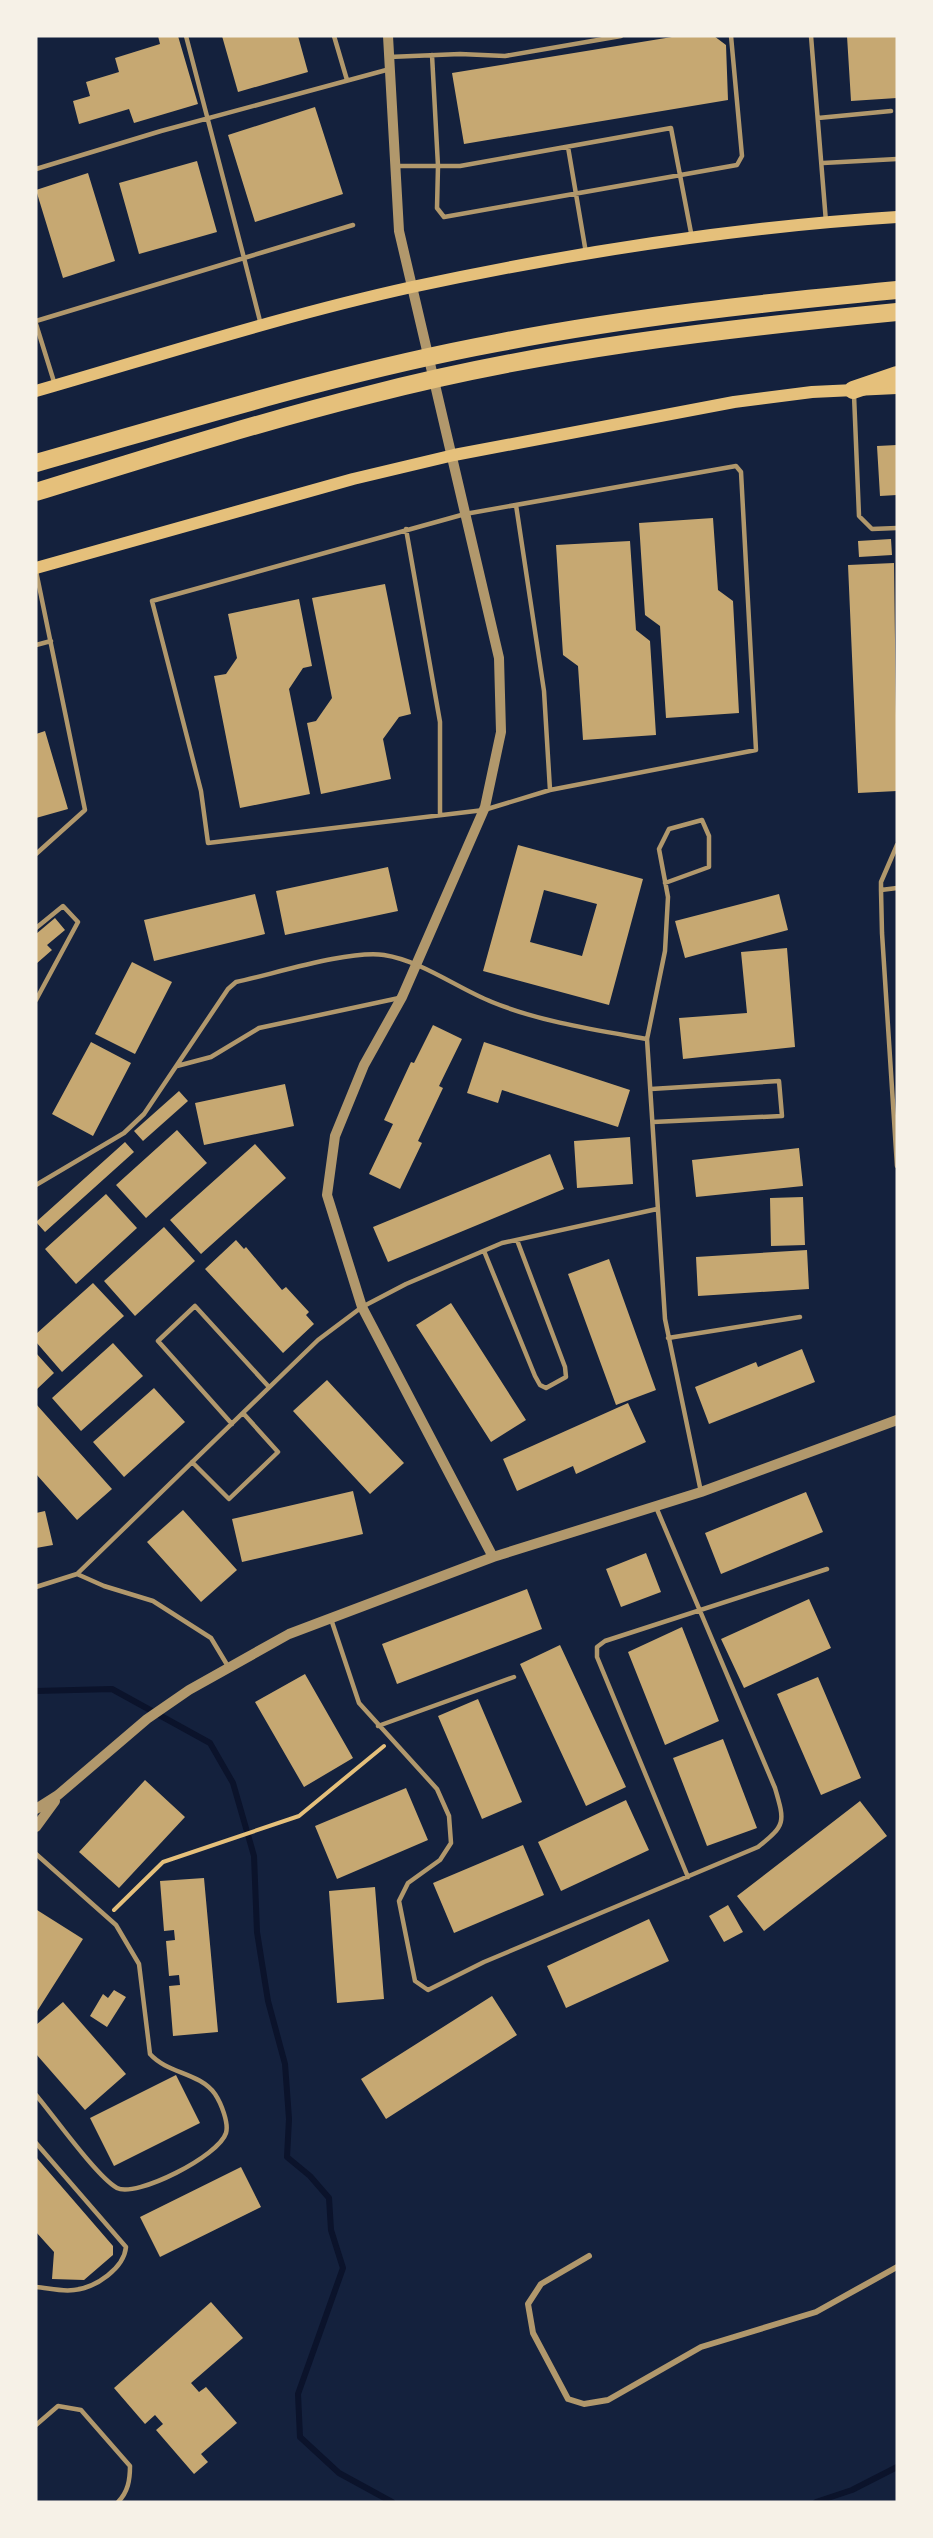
<svg xmlns="http://www.w3.org/2000/svg" width="933" height="2538" viewBox="0 0 933 2538" font-family="'DejaVu Sans',sans-serif">
<style>
.lines{fill:none;stroke-linecap:round;stroke-linejoin:round}
.stream{stroke:#0b132b;stroke-width:6}
.building{fill:#c6a872;fill-rule:evenodd}
.path{stroke:#e5c07b;stroke-width:4}
.service{stroke:#b1986c;stroke-width:4.5}
.minor{stroke:#b1986c;stroke-width:6}
.tertiary{stroke:#b1986c;stroke-width:10}
.secondary{stroke:#e5c07b;stroke-width:12}
.motorway{stroke:#e5c07b;stroke-width:18}
</style>
<rect width="100%" height="100%" fill="#14213d"/>
<g class="lines">
<!-- stream -->
<path class="stream" d="M 36,1691 L 112,1689 L 210,1743 L 233,1783 L 254,1856 L 257,1932 L 268,2001 L 285,2064 L 289,2119 L 287,2157 L 310,2176 L 329,2198 L 331,2230 L 343,2268 L 298,2394 L 300,2437 L 339,2473 L 392,2502
M 816,2502 L 852,2490 L 897,2467"/>
</g>
<!-- building -->
<path class="building" d="M 158,36 L 178,36 L 198,104 L 134,123 L 129,109 L 79,124 L 73,101 L 90,96 L 86,82 L 119,72 L 115,58 L 160,44 Z
M 222,36 L 298,36 L 308,72 L 238,92 Z
M 678,36 L 714,36 L 726,45 L 728,100 L 464,144 L 452,73 Z
M 847,36 L 897,36 L 897,98 L 851,101 Z
M 315,107 L 343,194 L 255,222 L 228,135 Z
M 197,161 L 217,232 L 139,254 L 119,183 Z
M 88,173 L 115,261 L 63,278 L 36,190 Z
M 897,445 L 897,495 L 880,496 L 877,446 Z
M 713,518 L 718,590 L 733,601 L 739,713 L 666,718 L 660,626 L 645,615 L 639,523 Z
M 891,539 L 892,555 L 859,557 L 858,541 Z
M 630,541 L 636,630 L 650,641 L 656,735 L 583,740 L 578,666 L 563,655 L 556,545 Z
M 894,563 L 897,791 L 858,793 L 848,565 Z
M 385,584 L 411,714 L 399,717 L 383,739 L 391,779 L 321,794 L 307,723 L 316,721 L 332,698 L 312,598 Z
M 299,599 L 312,666 L 303,668 L 289,689 L 310,794 L 240,808 L 214,676 L 226,674 L 237,658 L 228,614 Z
M 45,731 L 68,809 L 36,818 L 36,734 Z
M 518,845 L 643,879 L 609,1005 L 483,971 ZM 544,890 L 597,904 L 582,956 L 530,942 Z
M 388,867 L 398,911 L 285,935 L 276,891 Z
M 255,894 L 265,934 L 154,961 L 144,920 Z
M 779,894 L 788,930 L 685,958 L 675,921 Z
M 55,918 L 65,930 L 47,945 L 52,950 L 36,964 L 36,934 Z
M 787,948 L 795,1047 L 683,1059 L 679,1018 L 747,1013 L 741,952 Z
M 132,962 L 172,982 L 135,1054 L 95,1034 Z
M 433,1025 L 462,1039 L 439,1086 L 443,1088 L 418,1141 L 422,1143 L 400,1189 L 369,1174 L 393,1124 L 384,1120 L 411,1062 L 414,1063 Z
M 91,1042 L 131,1063 L 93,1136 L 52,1114 Z
M 484,1042 L 630,1090 L 618,1127 L 502,1090 L 498,1103 L 467,1093 Z
M 285,1084 L 294,1126 L 204,1145 L 195,1103 Z
M 179,1091 L 188,1101 L 143,1141 L 134,1131 Z
M 177,1130 L 207,1163 L 146,1218 L 116,1185 Z
M 630,1137 L 633,1184 L 577,1188 L 574,1141 Z
M 125,1142 L 134,1152 L 45,1232 L 36,1222 Z
M 255,1144 L 286,1178 L 201,1254 L 170,1220 Z
M 799,1148 L 803,1186 L 696,1197 L 692,1160 Z
M 550,1154 L 564,1189 L 388,1262 L 373,1227 Z
M 106,1194 L 137,1228 L 76,1284 L 45,1249 Z
M 803,1197 L 805,1245 L 771,1246 L 770,1198 Z
M 164,1227 L 195,1261 L 135,1316 L 104,1281 Z
M 236,1240 L 244,1249 L 246,1247 L 282,1290 L 286,1287 L 309,1312 L 306,1315 L 314,1324 L 283,1353 L 205,1269 Z
M 807,1250 L 809,1289 L 698,1296 L 696,1257 Z
M 609,1259 L 656,1390 L 616,1405 L 568,1274 Z
M 93,1283 L 124,1316 L 62,1372 L 36,1342 L 36,1334 Z
M 451,1303 L 526,1420 L 491,1442 L 416,1325 Z
M 113,1343 L 143,1376 L 81,1431 L 52,1398 Z
M 802,1349 L 815,1382 L 709,1424 L 695,1387 L 756,1362 L 758,1367 Z
M 36,1353 L 54,1373 L 36,1390 Z
M 327,1380 L 404,1463 L 370,1494 L 293,1411 Z
M 154,1388 L 185,1422 L 124,1477 L 93,1442 Z
M 628,1403 L 646,1442 L 576,1474 L 573,1466 L 517,1491 L 503,1459 Z
M 36,1404 L 112,1489 L 77,1520 L 36,1474 Z
M 353,1491 L 363,1534 L 242,1562 L 232,1519 Z
M 806,1492 L 823,1532 L 721,1574 L 705,1533 Z
M 183,1510 L 237,1570 L 201,1602 L 147,1542 Z
M 45,1511 L 53,1545 L 36,1548 L 36,1513 Z
M 646,1553 L 661,1592 L 621,1607 L 606,1569 Z
M 527,1589 L 542,1629 L 397,1684 L 382,1644 Z
M 809,1599 L 831,1648 L 744,1688 L 721,1639 Z
M 682,1627 L 719,1721 L 665,1745 L 628,1652 Z
M 560,1645 L 626,1787 L 586,1806 L 520,1664 Z
M 305,1674 L 353,1758 L 304,1787 L 255,1702 Z
M 818,1677 L 861,1778 L 821,1795 L 777,1694 Z
M 478,1699 L 522,1802 L 482,1819 L 438,1716 Z
M 723,1739 L 757,1828 L 707,1846 L 673,1758 Z
M 145,1780 L 185,1817 L 119,1888 L 79,1852 Z
M 406,1788 L 428,1840 L 337,1879 L 315,1826 Z
M 626,1800 L 649,1850 L 561,1891 L 538,1842 Z
M 860,1801 L 887,1836 L 764,1931 L 737,1896 Z
M 523,1845 L 544,1895 L 454,1933 L 433,1883 Z
M 204,1878 L 218,2032 L 173,2036 L 169,1986 L 180,1985 L 179,1975 L 169,1976 L 166,1941 L 175,1940 L 174,1930 L 164,1931 L 160,1881 Z
M 375,1887 L 384,1999 L 337,2003 L 329,1891 Z
M 728,1905 L 743,1932 L 724,1942 L 709,1916 Z
M 37,1910 L 83,1939 L 36,2013 L 36,1912 Z
M 649,1919 L 669,1961 L 566,2008 L 547,1966 Z
M 114,1990 L 126,1997 L 107,2027 L 90,2016 L 103,1994 L 108,1998 Z
M 492,1996 L 517,2035 L 386,2119 L 361,2079 Z
M 63,2002 L 126,2074 L 85,2110 L 36,2054 L 36,2025 Z
M 176,2075 L 200,2123 L 114,2166 L 90,2118 Z
M 36,2157 L 113,2246 L 113,2255 L 84,2280 L 52,2279 L 54,2252 L 36,2232 Z
M 241,2167 L 261,2207 L 160,2257 L 140,2217 Z
M 211,2302 L 243,2338 L 191,2383 L 199,2392 L 206,2387 L 237,2423 L 201,2454 L 208,2462 L 194,2474 L 156,2430 L 163,2424 L 155,2415 L 145,2424 L 114,2388 Z"/>
<g class="lines">
<!-- path -->
<path class="path" d="M 114,1910 L 163,1862 L 299,1816 L 384,1746"/>
<!-- service -->
<path class="service" d="M 186,36 L 244,258 L 353,225
M 334,36 L 347,80
M 811,36 L 826,222
M 432,55 L 438,166 L 437,208 L 444,217 L 737,165 L 742,156 L 731,36
M 389,57 L 460,54 L 505,56 L 621,36
M 818,118 L 891,111
M 568,147 L 586,253
M 823,163 L 897,159
M 395,166 L 460,166 L 671,128 L 692,238
M 36,169 L 161,131 L 390,69
M 36,321 L 244,258 L 261,325
M 36,324 L 55,385
M 854,395 L 859,516 L 872,529 L 897,528
M 736,466 L 741,472 L 756,750 L 550,790 L 484,810 L 208,843 L 201,791 L 152,601 L 465,514 Z
M 516,505 L 544,691 L 550,790
M 406,529 L 440,722 L 440,815
M 36,571 L 85,810 L 36,854
M 36,645 L 51,641
M 897,845 L 881,882 L 881,890 L 882,933 L 897,1166
M 665,883 L 709,867 L 709,836 L 702,820 L 669,829 L 659,849 L 668,897 L 665,951 L 647,1039 L 665,1319 L 701,1492
M 881,890 L 897,888
M 36,928 L 63,906 L 78,922 L 36,1000
M 177,1066 L 211,1057 L 259,1028 L 399,998
M 651,1089 L 779,1081 L 782,1116 L 653,1122
M 36,1185 L 124,1133 L 144,1114 L 228,989 L 236,982 C 274,974 348,950 384,955 C 422,961 457,988 492,1002 C 541,1022 596,1030 647,1039
M 484,1251 L 535,1376 L 540,1385 L 546,1388 L 566,1377 L 565,1367 L 517,1240
M 668,1338 L 800,1317
M 232,1424 L 158,1341 L 195,1306 L 269,1387
M 192,1462 L 229,1499 L 278,1452 L 243,1413
M 77,1574 L 318,1340 L 362,1307 L 406,1284 L 502,1243 L 657,1209
M 36,1587 L 77,1574 L 104,1586 L 153,1601 L 211,1638 L 229,1668
M 331,1619 L 359,1703 L 437,1789 L 449,1816 L 451,1843 L 440,1860 L 408,1883 L 399,1901 L 415,1981 L 428,1990 L 484,1962 L 758,1847 C 786,1825 785,1822 775,1788 L 656,1507
M 378,1726 L 514,1677
M 36,1854 L 116,1925 L 139,1964 L 150,2054 C 168,2074 199,2072 215,2094 C 221,2103 229,2123 226,2133 C 219,2156 136,2198 117,2188 C 97,2177 53,2115 36,2095
M 688,1877 L 597,1657 L 597,1647 L 605,1641 L 827,1569
M 36,2143 L 126,2247 C 124,2268 96,2288 74,2290 C 62,2292 48,2288 36,2287
M 36,2425 L 58,2406 L 81,2410 L 130,2466 C 130,2480 128,2492 118,2502"/>
<!-- minor -->
<path class="minor" d="M 589,2256 L 541,2284 L 528,2304 L 533,2333 L 568,2399 L 584,2404 L 608,2400 L 701,2347 L 816,2312 L 897,2267"/>
<!-- tertiary -->
<path class="tertiary" d="M 388,36 L 399,231 L 499,658 L 501,732 L 485,807 L 402,997 L 364,1065 L 335,1136 L 327,1195 L 362,1307 L 493,1557
M 36,1809 L 58,1795 L 147,1719 L 189,1690 L 289,1634 L 493,1557 L 701,1492 L 897,1420
M 36,1827 L 55,1801"/>
<!-- secondary -->
<path class="secondary" d="M 36,391 C 161,355 285,315 412,287 C 571,253 735,227 897,217
M 36,568 L 353,479 L 454,455 L 734,402 L 812,392 L 897,388"/>
<!-- motorway -->
<path class="motorway" d="M 853,390 L 897,375
M 36,463 C 188,420 341,372 497,343 C 629,317 763,303 897,290
M 36,492 C 146,458 256,423 368,395 C 540,350 720,329 897,312"/>
</g>
<!-- border -->
<rect width="933" height="2538" fill="none" stroke="#f6f1e7" stroke-width="75"/>
</svg>
